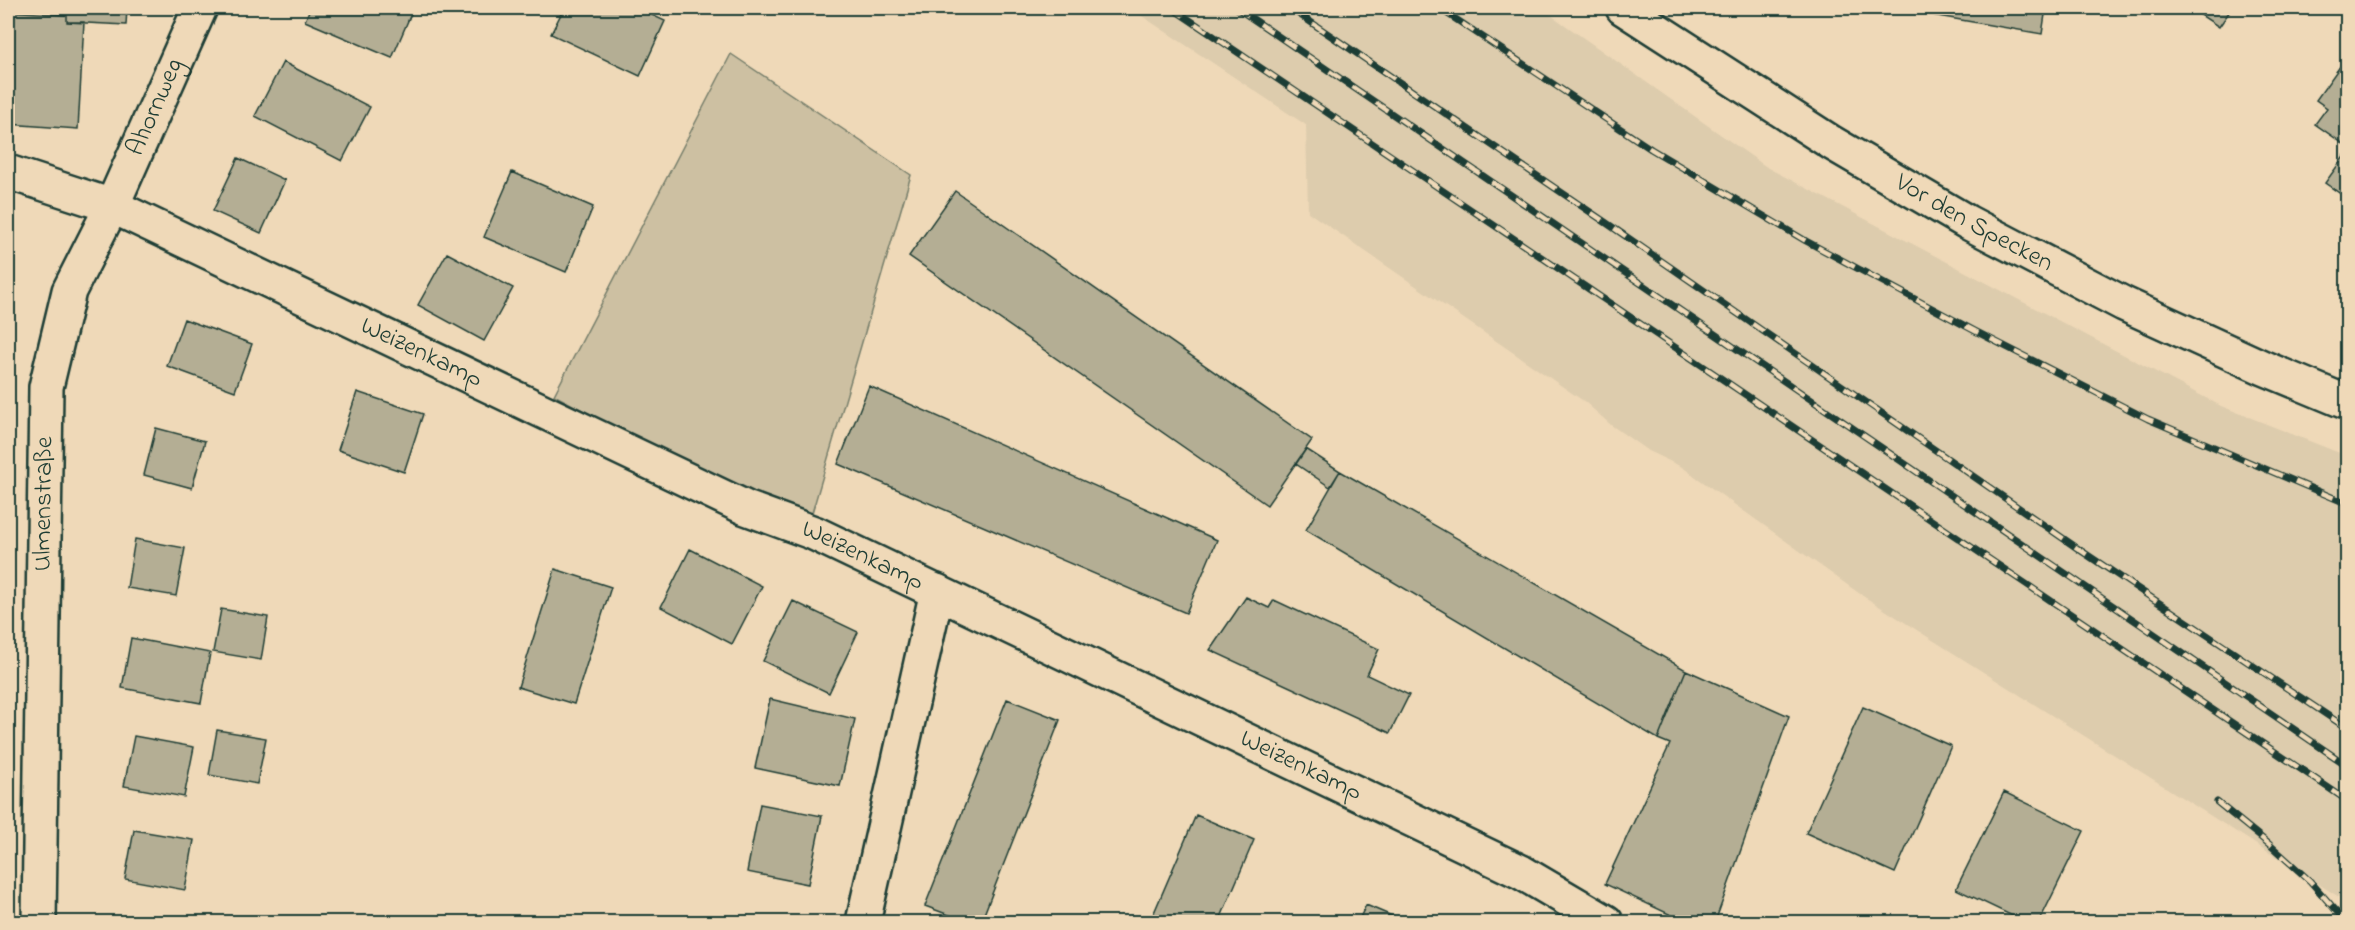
<svg xmlns="http://www.w3.org/2000/svg" width="2355" height="930" viewBox="0 0 2355 930" font-family="'Indie Flower',sans-serif">
<style>
.built{fill:#ddccad}
.green{fill:#cdc0a2;stroke:#767e6b;stroke-width:1.5}
.building{fill:#b4ae94;stroke:#1f3d34;stroke-width:1.5}
.lines{fill:none;stroke-linecap:round;stroke-linejoin:round}
.minor-casing{stroke:#1f3d34;stroke-width:38}
.minor{stroke:#efd9b8;stroke-width:33}
.rail-casing{stroke:#1f3d34;stroke-width:7}
.rail{stroke:#efd9b8;stroke-width:4.5;stroke-dasharray:14;stroke-linecap:butt}
.labels{text-anchor:middle;dominant-baseline:central;stroke-width:6;stroke-linejoin:round;paint-order:stroke}
.street-label{font-size:26px;fill:#1f3d34;stroke:#efd9b8}
</style>
<rect width="100%" height="100%" fill="#efd9b8"/>
<filter id="ink" filterUnits="userSpaceOnUse"><feTurbulence type="fractalNoise" baseFrequency=".0167" numOctaves="2"/><feDisplacementMap in="SourceGraphic" scale="12" xChannelSelector="R" yChannelSelector="G"/><feConvolveMatrix kernelMatrix="1 2 1 2 8 2 1 2 1" color-interpolation-filters="sRGB"/></filter>
<g filter="url(#ink)">
<!-- built -->
<path class="built" d="M 1118,8 L 1541,8 L 1768,168 L 2221,406 L 2347,456 L 2347,902 L 1863,596 L 1682,467 L 1648,451 L 1611,425 L 1585,402 L 1308,212 L 1306,125 L 1133,10 Z"/>
<!-- green -->
<path class="green" d="M 731,54 L 911,175 L 807,530 L 554,395 Z"/>
<!-- building -->
<path class="building" d="M 53,8 L 127,8 L 126,25 L 67,22 L 67,15 L 52,14 Z
M 310,8 L 410,8 L 413,9 L 392,58 L 305,21 Z
M 564,8 L 637,8 L 665,21 L 640,76 L 551,34 Z
M 1891,8 L 2046,8 L 2042,34 Z
M 2190,8 L 2232,8 L 2219,27 Z
M 8,11 L 67,15 L 67,22 L 84,22 L 78,129 L 8,124 Z
M 2348,55 L 2348,147 L 2315,124 L 2327,108 L 2316,100 Z
M 283,62 L 370,107 L 342,161 L 255,116 Z
M 2348,151 L 2348,199 L 2325,183 Z
M 238,158 L 285,180 L 261,233 L 213,211 Z
M 512,172 L 593,207 L 566,272 L 484,237 Z
M 955,191 L 1312,440 L 1267,505 L 909,256 Z
M 447,253 L 513,288 L 484,341 L 418,305 Z
M 184,319 L 252,344 L 235,391 L 167,366 Z
M 869,386 L 1217,540 L 1186,613 L 838,464 Z
M 357,392 L 423,414 L 404,472 L 338,450 Z
M 156,428 L 205,441 L 192,488 L 144,475 Z
M 1306,449 L 1340,471 L 1330,487 L 1296,464 Z
M 1340,471 L 1686,670 L 1658,739 L 1306,530 Z
M 135,539 L 185,548 L 176,596 L 127,588 Z
M 690,549 L 762,586 L 732,644 L 661,607 Z
M 555,569 L 611,587 L 574,704 L 518,687 Z
M 1246,597 L 1269,608 L 1274,600 L 1379,649 L 1367,675 L 1409,695 L 1390,733 L 1210,650 Z
M 793,601 L 858,632 L 829,693 L 763,661 Z
M 221,609 L 268,617 L 261,660 L 213,652 Z
M 131,638 L 210,653 L 201,703 L 122,688 Z
M 1686,670 L 1789,716 L 1715,922 L 1686,922 L 1605,884 L 1670,744 L 1658,739 Z
M 770,699 L 855,719 L 840,786 L 755,768 Z
M 1007,699 L 1060,720 L 981,922 L 968,922 L 925,906 Z
M 1863,707 L 1951,746 L 1895,873 L 1806,833 Z
M 217,730 L 266,738 L 257,784 L 209,775 Z
M 134,736 L 194,747 L 184,797 L 124,786 Z
M 2004,792 L 2084,831 L 2039,922 L 2025,922 L 1956,889 Z
M 760,804 L 822,816 L 808,884 L 747,872 Z
M 1196,815 L 1254,840 L 1219,922 L 1150,922 Z
M 134,830 L 194,840 L 185,890 L 125,879 Z
M 1366,905 L 1406,922 L 1358,922 Z"/>
<g class="lines">
<defs>
<g id="minor">
<path id="s1" d="M 1623,8 L 1832,143 L 1967,222 L 2124,304 L 2264,368 L 2348,403"/>
<path id="s2" d="M 8,172 L 112,206 L 746,508 L 814,533 L 1521,872 L 1606,922"/>
<path id="s3" d="M 39,922 L 46,387 L 69,291 L 112,206 L 200,8"/>
<path d="M 863,922 L 937,591"/>
</g>
</defs>
<!-- minor casing -->
<use href="#minor" class="minor-casing"/>
<!-- minor -->
<use href="#minor" class="minor"/>
<defs>
<path id="rail" d="M 1172,8 L 2348,801
M 1237,8 L 2348,766
M 1290,8 L 1608,224 L 2080,550 L 2348,729
M 1439,8 L 1651,149 L 1806,241 L 1975,331 L 2148,419 L 2348,504
M 2217,802 L 2269,844 L 2310,881 L 2346,922"/>
</defs>
<!-- rail casing -->
<use href="#rail" class="rail-casing"/>
<!-- rail -->
<use href="#rail" class="rail"/>
</g>
</g>
<g class="labels">
<!-- street labels -->
<g class="street-label">
<text stroke="none"><textPath href="#s3" startOffset="837">Ahornweg</textPath></text>
<text stroke="none"><textPath href="#s1" startOffset="412">Vor den Specken</textPath></text>
<text stroke="none"><textPath href="#s2" startOffset="452">Weizenkamp</textPath></text>
<text stroke="none"><textPath href="#s3" startOffset="418">Ulmenstraße</textPath></text>
<text stroke="none"><textPath href="#s2" startOffset="938">Weizenkamp</textPath></text>
<text stroke="none"><textPath href="#s2" startOffset="1424">Weizenkamp</textPath></text>
</g>
</g>
<!-- margin -->
<rect width="2355" height="930" fill="none" stroke="#efd9b8" stroke-width="30"/>
<rect x="15" y="15" width="2325" height="900" fill="none" stroke="#1f3d34" stroke-width="2" filter="url(#ink)"/>
</svg>
